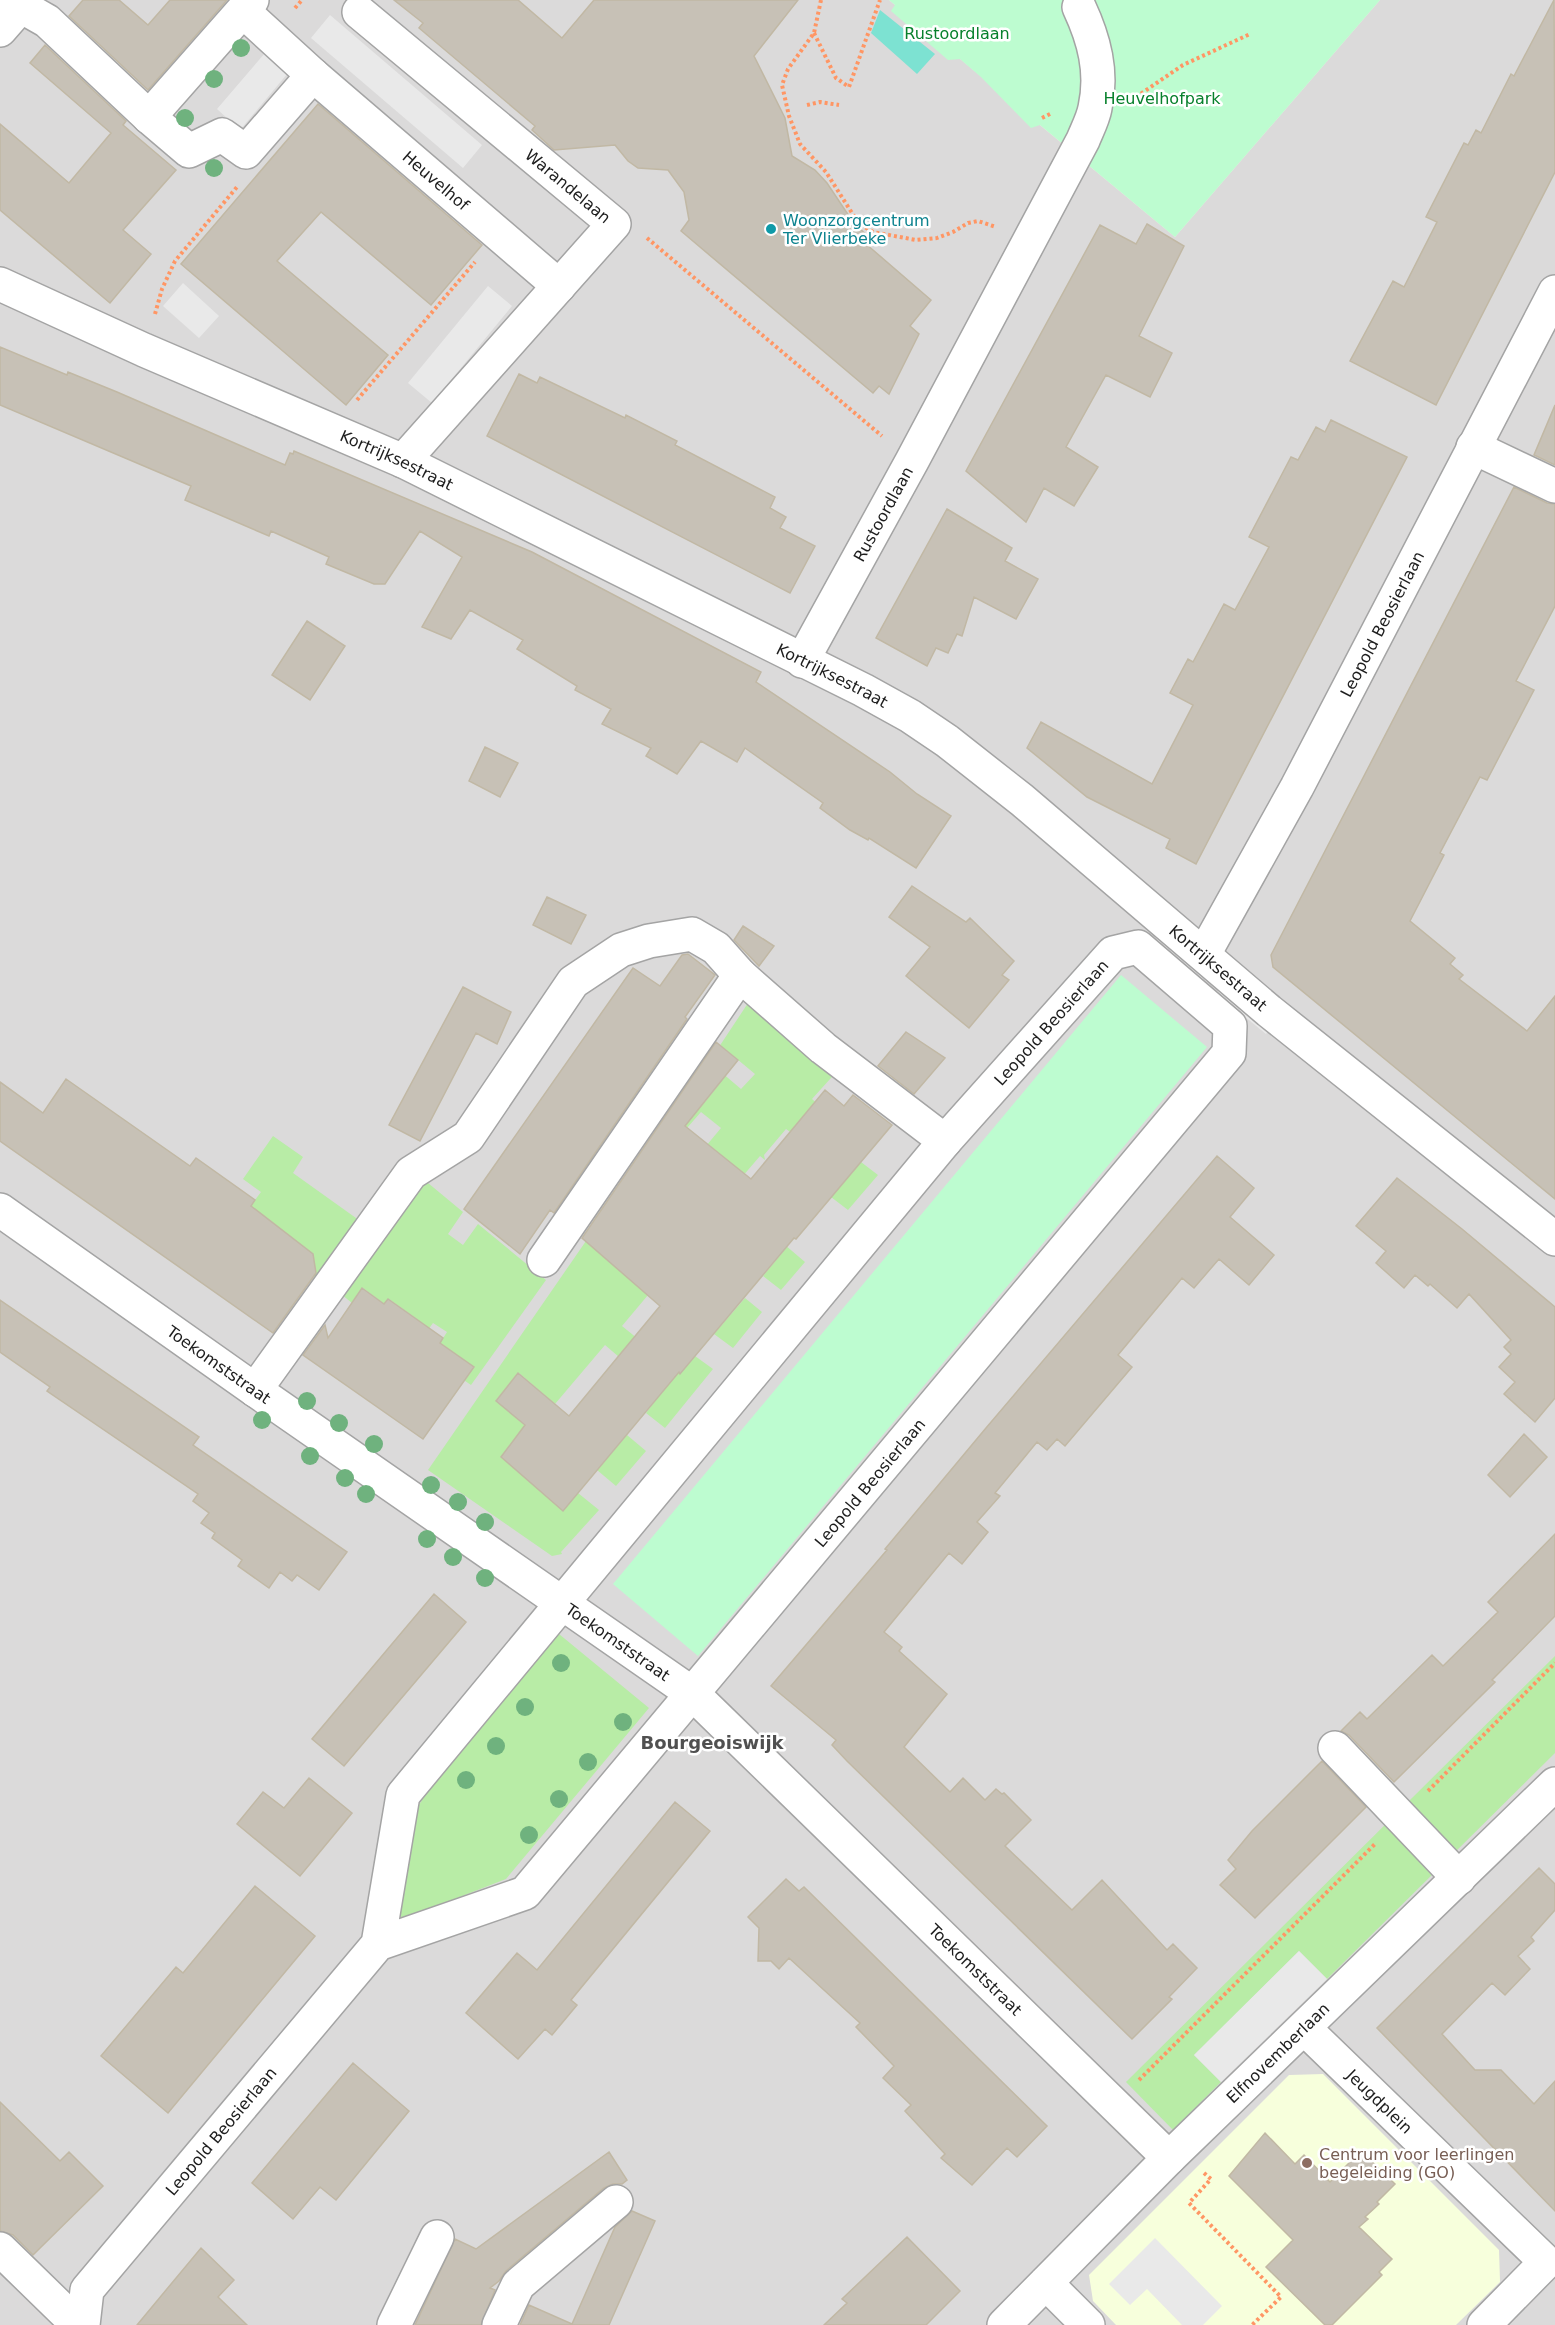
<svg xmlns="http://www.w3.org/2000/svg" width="1555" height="2325" viewBox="0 0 1555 2325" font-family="'DejaVu Sans',sans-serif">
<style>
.residential{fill:#dbdada}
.education{fill:#f7ffdc}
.grass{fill:#b8eca6}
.park{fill:#bdfcd0}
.pitch{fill:#7de2d2}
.parking{fill:#e9e9e9}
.building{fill:#c7c1b6;stroke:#c1b8a4;stroke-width:1.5}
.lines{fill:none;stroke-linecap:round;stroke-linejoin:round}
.minor-casing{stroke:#a4a4a4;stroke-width:36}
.path{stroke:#ff9664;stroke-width:4;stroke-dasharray:3 3;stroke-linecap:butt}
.minor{stroke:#fff;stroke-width:33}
.tree{fill:#6fb27e}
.culture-dot{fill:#0f9aa8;stroke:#fff;stroke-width:2}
.education-dot{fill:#8d6e63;stroke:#fff;stroke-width:2}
.labels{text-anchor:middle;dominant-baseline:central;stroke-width:5;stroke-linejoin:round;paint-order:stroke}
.park-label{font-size:16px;fill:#07802c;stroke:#fff}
.street-label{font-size:16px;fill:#1d1d1d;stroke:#fff}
.culture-label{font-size:16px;fill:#0d838f;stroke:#fff;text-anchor:start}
.education-label{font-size:16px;fill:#785e54;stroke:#fff;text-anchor:start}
.neighbourhood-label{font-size:18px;font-weight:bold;fill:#505050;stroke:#fff}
</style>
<rect width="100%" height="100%" fill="#efeee3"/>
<!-- residential -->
<path class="residential" d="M 0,0 L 889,0 L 1175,237 L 1380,0 L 1555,0 L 1555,2325 L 0,2325 Z"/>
<!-- education -->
<path class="education" d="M 1323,2074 L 1499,2250 L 1500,2282 L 1456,2325 L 1116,2325 L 1093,2301 L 1089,2275 L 1289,2075 Z"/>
<!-- grass -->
<path class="grass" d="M 754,994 L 840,1068 L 812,1099 L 821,1107 L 796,1136 L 786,1129 L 764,1155 L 765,1160 L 760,1156 L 742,1177 L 706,1146 L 721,1128 L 701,1112 L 687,1128 L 674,1117 L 691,1091 L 705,1102 L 720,1083 L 708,1061 L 741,1089 L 755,1074 L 725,1049 L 715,1053 Z
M 273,1136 L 303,1157 L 293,1173 L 363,1223 L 322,1282 L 300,1266 L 310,1252 L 249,1208 L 261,1192 L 243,1179 Z
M 861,1162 L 878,1175 L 848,1210 L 831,1197 Z
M 416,1173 L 463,1212 L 448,1234 L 463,1245 L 478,1224 L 546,1280 L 471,1385 L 449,1370 L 440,1343 L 447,1332 L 433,1323 L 420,1341 L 414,1317 L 389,1299 L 384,1304 L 363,1288 L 352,1303 L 336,1290 Z
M 726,1195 L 805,1262 L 781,1290 L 763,1276 L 783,1252 L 736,1215 L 648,1295 L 622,1326 L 680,1373 L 695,1356 L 713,1369 L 665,1428 L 646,1413 L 661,1393 L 605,1345 L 555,1404 L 519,1373 L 496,1400 L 532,1432 L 506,1450 L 505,1460 L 563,1510 L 578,1493 L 599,1510 L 561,1552 L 562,1554 L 552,1556 L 428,1470 L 586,1241 L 610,1262 L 633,1235 Z
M 745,1298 L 762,1312 L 733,1348 L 714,1334 Z
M 627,1435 L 646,1451 L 616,1486 L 597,1470 Z
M 559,1634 L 649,1708 L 506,1879 L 403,1919 L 399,1915 L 417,1808 L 424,1797 Z
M 1555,1656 L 1555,1753 L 1327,1979 L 1299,1951 L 1194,2055 L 1221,2082 L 1173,2130 L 1126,2082 Z"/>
<!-- park -->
<path class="park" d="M 889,0 L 1380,0 L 1175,237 L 1040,125 L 1031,128 L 981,77 L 960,59 L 948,60 L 891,11 L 895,5 Z
M 1121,975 L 1207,1047 L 698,1656 L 613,1584 Z"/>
<!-- pitch -->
<path class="pitch" d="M 880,10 L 935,54 L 917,74 L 871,33 Z"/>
<!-- parking -->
<path class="parking" d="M 330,15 L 482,145 L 463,168 L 311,38 Z
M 265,53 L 288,73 L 240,130 L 217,109 Z
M 183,283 L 219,316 L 199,338 L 163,306 Z
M 488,286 L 512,306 L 432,403 L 408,383 Z
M 1160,930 L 1213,973 L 1206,982 L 1153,939 Z
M 1223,983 L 1274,1024 L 1266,1034 L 1216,993 Z
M 1299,1951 L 1327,1979 L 1221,2082 L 1194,2055 Z
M 1155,2238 L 1222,2306 L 1203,2325 L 1182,2325 L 1147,2289 L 1130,2305 L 1109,2284 Z"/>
<!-- building -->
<path class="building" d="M 83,0 L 119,0 L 148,25 L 170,0 L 227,0 L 148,90 L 69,16 Z
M 394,0 L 518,0 L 562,38 L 594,0 L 798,0 L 754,56 L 785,118 L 792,156 L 815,170 L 827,183 L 851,219 L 870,239 L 866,244 L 931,300 L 910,326 L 919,334 L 889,394 L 879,386 L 873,393 L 681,231 L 689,220 L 684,192 L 668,170 L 638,168 L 628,161 L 615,145 L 554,150 L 532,130 L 535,126 L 419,28 L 423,23 Z
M 1554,0 L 1555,172 L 1436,405 L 1350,361 L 1393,281 L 1404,287 L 1437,222 L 1426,217 L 1464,143 L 1468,145 L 1476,130 L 1481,133 L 1511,74 L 1514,76 Z
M 45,45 L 126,121 L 123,125 L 176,170 L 123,230 L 151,254 L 110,303 L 0,210 L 0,124 L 69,183 L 111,133 L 30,63 Z
M 318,104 L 482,245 L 431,305 L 321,212 L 277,261 L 388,355 L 346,405 L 181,264 Z
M 1147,224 L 1184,246 L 1139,336 L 1172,353 L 1150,397 L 1106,375 L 1066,447 L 1098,467 L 1074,506 L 1044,488 L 1026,522 L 966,471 L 1100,225 L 1136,244 Z
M 0,347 L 67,375 L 68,372 L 117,392 L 285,465 L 290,453 L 293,454 L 294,451 L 532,552 L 761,672 L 756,682 L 890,772 L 917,794 L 951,816 L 916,868 L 869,838 L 868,840 L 850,830 L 820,808 L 823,803 L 745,748 L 737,762 L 701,741 L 677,774 L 646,756 L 651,748 L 602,724 L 611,709 L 575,690 L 577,686 L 517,649 L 523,640 L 470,610 L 451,639 L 422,627 L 462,557 L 420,531 L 385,584 L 374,584 L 326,564 L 329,557 L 271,531 L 269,536 L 185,500 L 191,486 L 0,405 Z
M 519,374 L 537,383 L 540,377 L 625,418 L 626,415 L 677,441 L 675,445 L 775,497 L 770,508 L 786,517 L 780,528 L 815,546 L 790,593 L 487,436 Z
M 1555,405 L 1555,465 L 1534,455 Z
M 1331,420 L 1407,457 L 1196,864 L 1166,848 L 1170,839 L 1087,797 L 1027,748 L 1041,722 L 1152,784 L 1193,705 L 1170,693 L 1188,659 L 1193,662 L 1224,604 L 1235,610 L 1269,547 L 1249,537 L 1291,457 L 1298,460 L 1316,427 L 1325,432 Z
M 1514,487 L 1547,503 L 1555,504 L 1555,606 L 1516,681 L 1534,690 L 1487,780 L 1480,777 L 1440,853 L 1444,855 L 1410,921 L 1455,958 L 1450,964 L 1463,975 L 1459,979 L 1527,1031 L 1555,996 L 1555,1199 L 1273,967 L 1271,955 Z
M 947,509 L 1012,548 L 1005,561 L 1038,579 L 1016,619 L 974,597 L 962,636 L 957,634 L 948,653 L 936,648 L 927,666 L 876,638 Z
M 307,621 L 345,646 L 310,700 L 272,675 Z
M 485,747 L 518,763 L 500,797 L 469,781 Z
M 912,886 L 966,922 L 970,918 L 1014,961 L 1002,975 L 1009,980 L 969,1028 L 906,976 L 930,947 L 889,917 Z
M 547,897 L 586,915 L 571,944 L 533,925 Z
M 743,926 L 774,946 L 759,966 L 734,940 Z
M 688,954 L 715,975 L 685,1017 L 687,1019 L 554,1213 L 550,1210 L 520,1254 L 464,1209 L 633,968 L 660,986 L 682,955 Z
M 463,987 L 511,1012 L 497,1044 L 476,1033 L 420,1141 L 389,1125 Z
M 906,1032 L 945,1058 L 914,1094 L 878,1066 Z
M 716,1042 L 738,1060 L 685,1126 L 751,1179 L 825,1090 L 844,1106 L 853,1095 L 892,1125 L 796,1239 L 794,1238 L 680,1374 L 679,1372 L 563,1511 L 501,1457 L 525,1425 L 496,1401 L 518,1373 L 569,1416 L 660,1306 L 582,1238 Z
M 66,1079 L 190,1166 L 196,1158 L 255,1200 L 251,1206 L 313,1254 L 316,1273 L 273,1333 L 0,1141 L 0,1082 L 43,1113 Z
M 1217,1156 L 1254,1188 L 1230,1217 L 1274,1255 L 1249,1285 L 1219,1259 L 1194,1288 L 1182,1278 L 1118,1355 L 1132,1367 L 1065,1446 L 1057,1439 L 1047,1450 L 1037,1442 L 995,1493 L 1000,1496 L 977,1522 L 988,1532 L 962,1564 L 949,1553 L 884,1632 L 902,1647 L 899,1651 L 947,1694 L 904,1747 L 950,1792 L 963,1778 L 985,1800 L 996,1789 L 1002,1794 L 1004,1793 L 1031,1820 L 1005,1846 L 1072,1910 L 1102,1880 L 1167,1950 L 1173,1944 L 1197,1968 L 1169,1997 L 1172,1999 L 1132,2039 L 847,1761 L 832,1745 L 836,1740 L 771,1686 L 887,1550 L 885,1549 L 986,1428 Z
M 1397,1178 L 1462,1229 L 1555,1307 L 1555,1398 L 1535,1422 L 1504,1394 L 1515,1382 L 1499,1367 L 1511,1354 L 1504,1347 L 1511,1340 L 1469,1294 L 1457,1308 L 1430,1284 L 1428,1286 L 1415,1275 L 1404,1288 L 1376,1263 L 1386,1251 L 1356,1226 Z
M 362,1288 L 384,1304 L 388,1299 L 443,1338 L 440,1343 L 474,1367 L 423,1439 L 303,1355 L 325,1325 L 328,1338 Z
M 0,1300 L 199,1437 L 193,1445 L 347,1552 L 319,1590 L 297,1575 L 292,1581 L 280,1572 L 269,1588 L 238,1566 L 242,1560 L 212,1538 L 215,1533 L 201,1523 L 209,1513 L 193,1501 L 198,1494 L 47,1391 L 50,1387 L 0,1352 Z
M 1524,1434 L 1547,1457 L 1510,1497 L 1488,1475 Z
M 1555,1534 L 1555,1616 L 1492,1680 L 1495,1682 L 1394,1782 L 1349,1735 L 1341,1731 L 1360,1712 L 1367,1719 L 1432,1655 L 1443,1666 L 1498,1612 L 1488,1602 Z
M 434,1594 L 466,1622 L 344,1766 L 312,1739 Z
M 1322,1761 L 1366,1807 L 1255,1918 L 1220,1885 L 1236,1869 L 1228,1860 L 1252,1831 Z
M 309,1778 L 352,1813 L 300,1876 L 237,1824 L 263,1792 L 284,1808 Z
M 675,1802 L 710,1831 L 571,2000 L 577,2005 L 552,2035 L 545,2029 L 518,2059 L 466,2013 L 517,1953 L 537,1970 Z
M 1539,1868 L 1555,1884 L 1555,1910 L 1531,1937 L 1534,1941 L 1518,1956 L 1530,1969 L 1505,1995 L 1492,1983 L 1442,2034 L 1475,2070 L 1501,2070 L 1534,2104 L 1555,2081 L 1555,2211 L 1377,2028 Z
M 786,1879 L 799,1891 L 804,1887 L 1047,2126 L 1017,2157 L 1007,2148 L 972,2185 L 941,2158 L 945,2154 L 905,2111 L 911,2105 L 883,2078 L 894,2066 L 856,2027 L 860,2023 L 789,1958 L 779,1969 L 771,1961 L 758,1961 L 759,1928 L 748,1917 Z
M 255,1886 L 315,1936 L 168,2113 L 101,2056 L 176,1967 L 183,1973 Z
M 353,2063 L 409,2111 L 336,2200 L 320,2187 L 293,2219 L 252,2183 Z
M 0,2102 L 60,2161 L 69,2152 L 103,2186 L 33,2255 L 13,2235 L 0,2231 Z
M 1265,2133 L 1295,2164 L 1304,2155 L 1330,2182 L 1361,2151 L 1395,2184 L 1377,2202 L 1379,2204 L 1365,2217 L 1368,2219 L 1359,2227 L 1392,2259 L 1379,2272 L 1382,2275 L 1332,2325 L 1325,2325 L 1266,2267 L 1293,2240 L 1229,2176 Z
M 609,2152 L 627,2180 L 622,2184 L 613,2184 L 604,2188 L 506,2271 L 499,2281 L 490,2288 L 495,2290 L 481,2325 L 415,2325 L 455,2239 L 476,2249 Z
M 632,2211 L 655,2221 L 609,2325 L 520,2325 L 529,2305 L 572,2324 L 615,2227 Z
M 907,2237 L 960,2291 L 926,2325 L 824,2325 L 847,2303 L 842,2299 Z
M 201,2248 L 234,2280 L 218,2297 L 247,2325 L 137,2325 Z"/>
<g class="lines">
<defs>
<g id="minor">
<path d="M 10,0 L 47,21 L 149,117 L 189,151 L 222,135 L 246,152 L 313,75 L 243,11"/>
<path id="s1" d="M 359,12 L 614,224 L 403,461"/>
<path d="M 0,30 L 21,6"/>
<path id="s2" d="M 313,75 L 559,286"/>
<path d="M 149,117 L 252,0"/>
<path id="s3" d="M 0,284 L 144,350 L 403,461 L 863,690 L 910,716 L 947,741 L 1022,800 L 1269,1011 L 1555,1239"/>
<path d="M 1473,447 L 1555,486"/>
<path id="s4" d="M 802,661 L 912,461 L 1083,140 C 1087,130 1093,119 1095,108 C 1103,72 1094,39 1079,7"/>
<path id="s5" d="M 1204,954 L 1297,787 L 1555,292"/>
<path d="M 740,975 L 823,1048 L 945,1141"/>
<path id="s6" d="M 0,1210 L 255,1390 L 693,1694 L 1169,2158"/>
<path d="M 255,1390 L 411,1173 L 468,1137 L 573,982 L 621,950 L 649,941 L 692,934 L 716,948 L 740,975 L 544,1260"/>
<path d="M 1335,1748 L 1459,1878"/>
<path id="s7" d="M 1305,2029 L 1546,2262 L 1484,2325"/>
<path d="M 0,2249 L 78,2325"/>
<path d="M 1046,2283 L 1088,2325"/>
<path id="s8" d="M 83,2325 L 87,2290 L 378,1944 L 403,1795 L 945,1141 L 1113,953 L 1138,947 L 1230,1026 L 1229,1053 L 525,1893 L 378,1944"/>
<path d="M 394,2325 L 437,2237"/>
<path d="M 499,2325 L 518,2285 L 616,2202"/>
<path id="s9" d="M 1004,2325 L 1169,2158 L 1555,1784"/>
</g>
</defs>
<!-- minor casing -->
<use href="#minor" class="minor-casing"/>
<!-- path -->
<path class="path" d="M 821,0 L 814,33 L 788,69 L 782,85 L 789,116 L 800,144 L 826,172 L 852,213 L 860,224 L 873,232 L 916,240 L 937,238 L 953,232 L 968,223 L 978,221 L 996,227
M 295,8 L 302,0
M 814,33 L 836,78 L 849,87 L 880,0
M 1136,97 L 1183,65 L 1250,34
M 807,105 L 820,102 L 839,105
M 1042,118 L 1052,113
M 647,238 L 882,436
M 155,314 L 162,289 L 175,261 L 237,187
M 357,400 L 475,262
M 1428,1791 L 1555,1663
M 1139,2080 L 1376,1843
M 1204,2173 L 1211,2179 L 1189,2203 L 1281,2297 L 1252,2325"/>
<!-- minor -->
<use href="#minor" class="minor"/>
</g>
<!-- trees -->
<g class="tree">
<circle cx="241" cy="48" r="9"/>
<circle cx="214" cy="79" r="9"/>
<circle cx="185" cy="118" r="9"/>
<circle cx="214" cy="168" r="9"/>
<circle cx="307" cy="1401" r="9"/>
<circle cx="262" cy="1420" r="9"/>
<circle cx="339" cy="1423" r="9"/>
<circle cx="374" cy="1444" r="9"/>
<circle cx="310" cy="1456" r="9"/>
<circle cx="345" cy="1478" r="9"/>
<circle cx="431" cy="1485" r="9"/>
<circle cx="366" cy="1494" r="9"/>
<circle cx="458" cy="1502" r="9"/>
<circle cx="485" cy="1522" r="9"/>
<circle cx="427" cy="1539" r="9"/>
<circle cx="453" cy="1557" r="9"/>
<circle cx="485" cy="1578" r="9"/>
<circle cx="561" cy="1663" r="9"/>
<circle cx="525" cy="1707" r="9"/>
<circle cx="623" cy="1722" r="9"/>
<circle cx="496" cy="1746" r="9"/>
<circle cx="588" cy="1762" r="9"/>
<circle cx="466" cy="1780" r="9"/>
<circle cx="559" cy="1799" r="9"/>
<circle cx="529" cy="1835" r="9"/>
</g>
<!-- markers -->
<circle class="culture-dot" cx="771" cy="229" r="6"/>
<circle class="education-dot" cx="1307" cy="2163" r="6"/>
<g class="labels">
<!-- park labels -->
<g class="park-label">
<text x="957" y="33">Rustoordlaan</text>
<text x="1162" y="98">Heuvelhofpark</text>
</g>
<!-- street labels -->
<g class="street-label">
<text stroke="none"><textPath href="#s2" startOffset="162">Heuvelhof</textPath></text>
<text stroke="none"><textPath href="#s1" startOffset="272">Warandelaan</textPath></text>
<text stroke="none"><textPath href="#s3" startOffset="434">Kortrijksestraat</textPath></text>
<text stroke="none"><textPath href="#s4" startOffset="168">Rustoordlaan</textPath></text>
<text stroke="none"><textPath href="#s5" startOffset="375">Leopold Beosierlaan</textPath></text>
<text stroke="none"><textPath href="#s3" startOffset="920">Kortrijksestraat</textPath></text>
<text stroke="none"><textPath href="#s3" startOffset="1406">Kortrijksestraat</textPath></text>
<text stroke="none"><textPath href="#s8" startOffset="1647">Leopold Beosierlaan</textPath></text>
<text stroke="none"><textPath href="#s6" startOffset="268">Toekomststraat</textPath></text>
<text transform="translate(870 1483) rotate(-50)">Leopold Beosierlaan</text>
<text stroke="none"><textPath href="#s6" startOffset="754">Toekomststraat</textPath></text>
<text stroke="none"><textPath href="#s6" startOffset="1240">Toekomststraat</textPath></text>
<text stroke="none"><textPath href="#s9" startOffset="386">Elfnovemberlaan</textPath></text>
<text stroke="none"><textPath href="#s7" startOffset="104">Jeugdplein</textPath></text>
<text stroke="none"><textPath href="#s8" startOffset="243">Leopold Beosierlaan</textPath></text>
</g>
<!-- culture labels -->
<g class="culture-label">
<text x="783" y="220">Woonzorgcentrum<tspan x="783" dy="18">Ter Vlierbeke</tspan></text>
</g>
<!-- education labels -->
<g class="education-label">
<text x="1319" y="2154">Centrum voor leerlingen<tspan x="1319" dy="18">begeleiding (GO)</tspan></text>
</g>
<!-- neighbourhood labels -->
<g class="neighbourhood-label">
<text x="712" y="1742">Bourgeoiswijk</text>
</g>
</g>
</svg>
